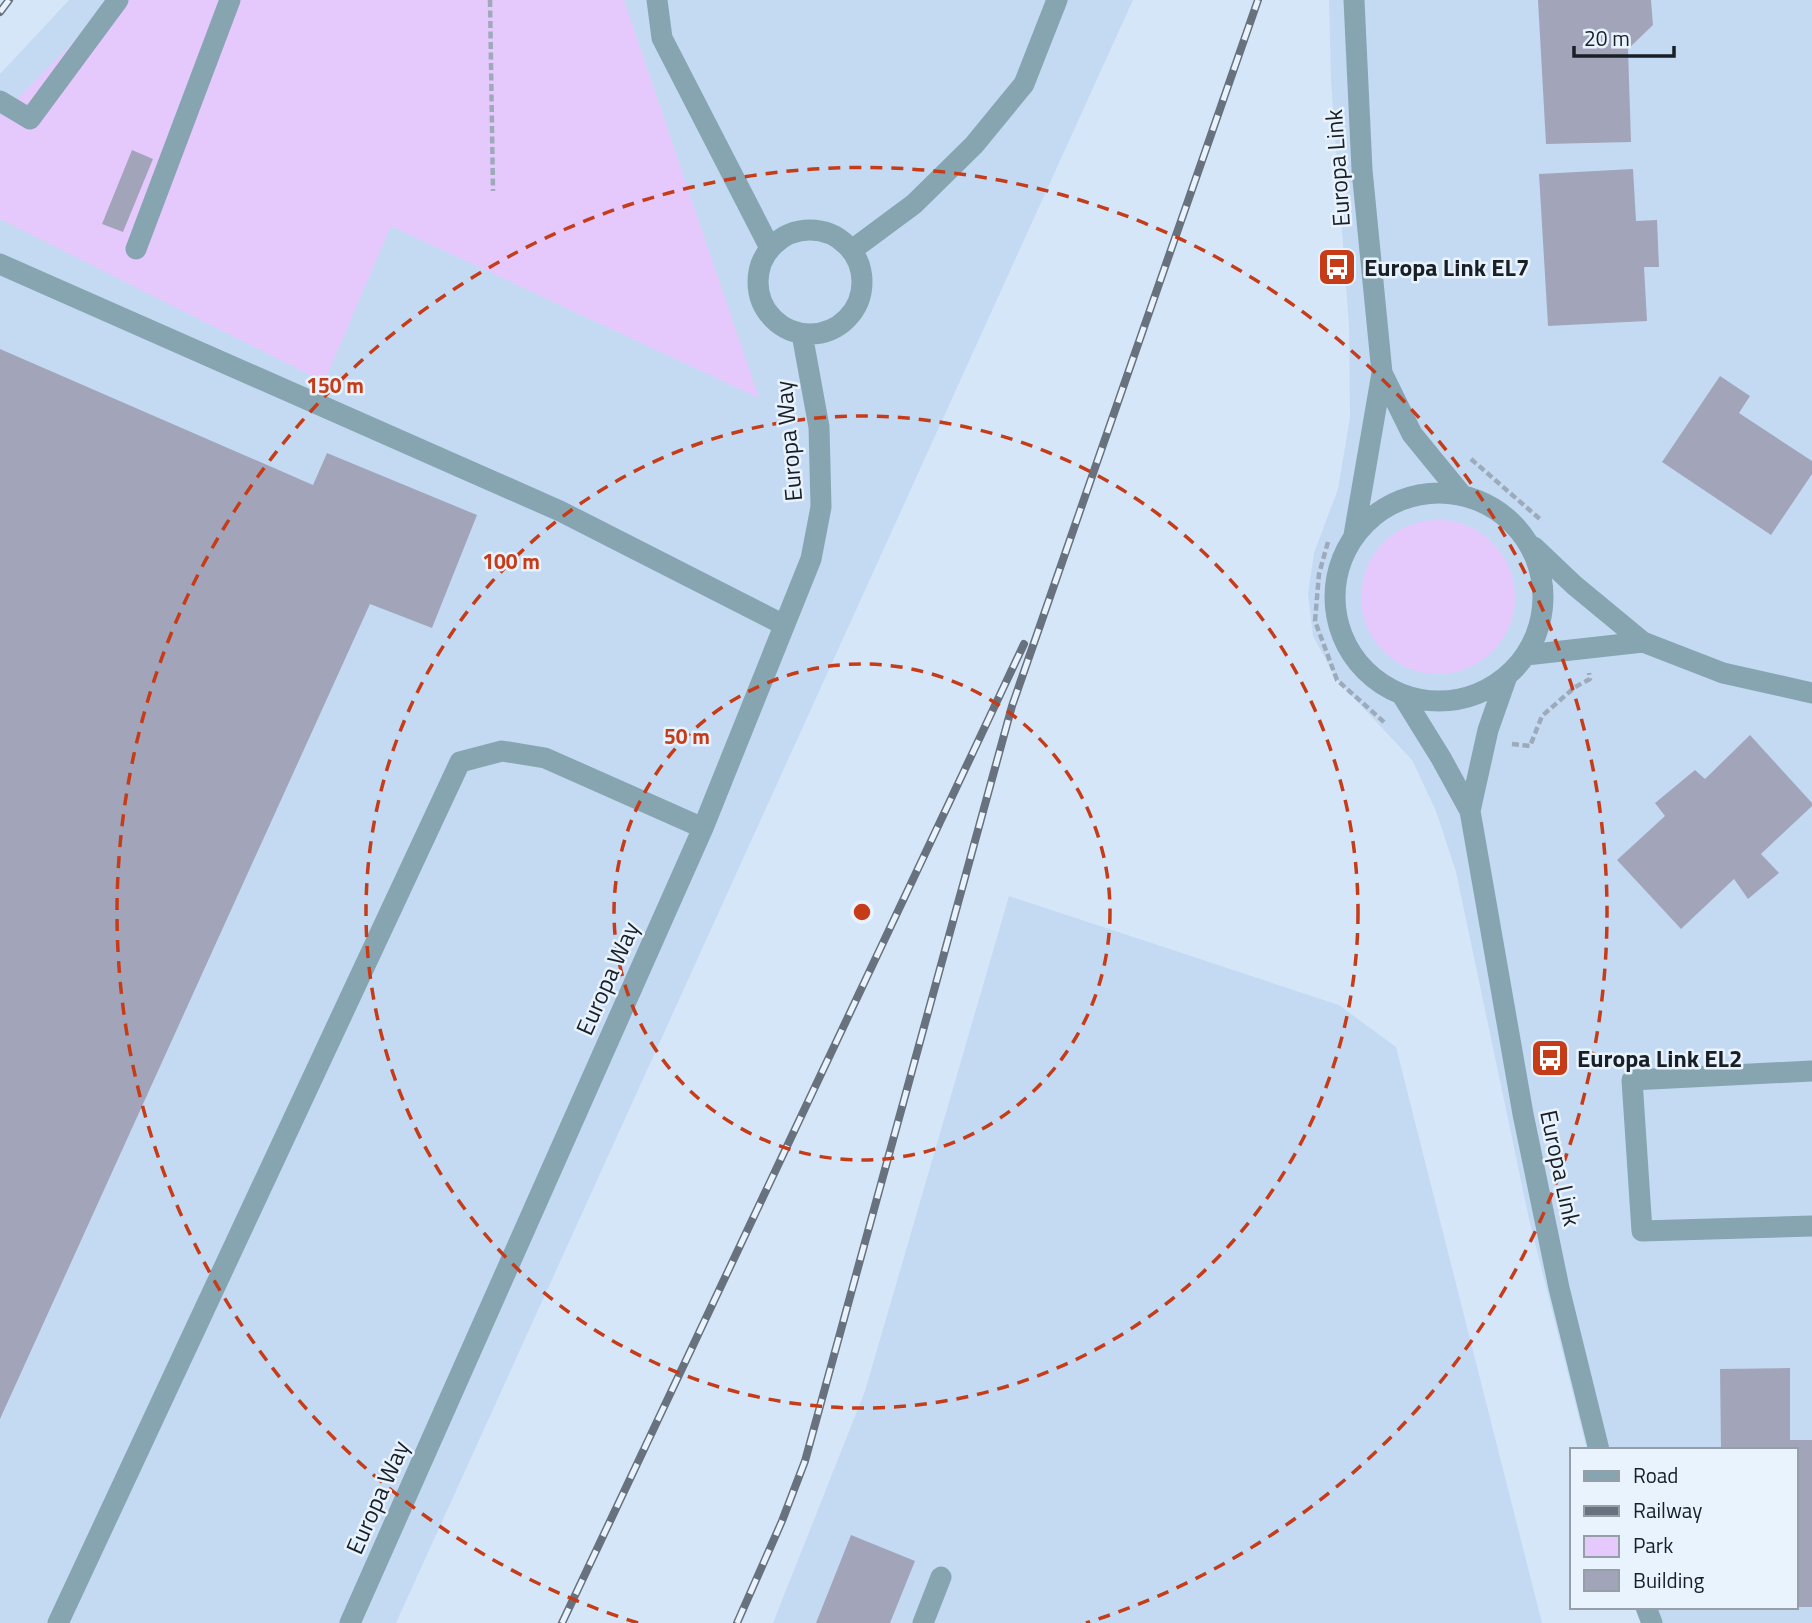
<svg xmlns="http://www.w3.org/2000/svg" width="1812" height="1623" viewBox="0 0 1812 1623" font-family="'Titillium Web',sans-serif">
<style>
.built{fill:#c4daf3}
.green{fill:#e5c9fd}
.building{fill:#a2a5ba}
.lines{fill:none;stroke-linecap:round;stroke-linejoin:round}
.path{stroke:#9daaba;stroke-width:4.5;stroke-dasharray:7 3.5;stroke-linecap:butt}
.minor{stroke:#86a5b1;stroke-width:21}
.rail-casing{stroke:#68727e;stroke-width:8}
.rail{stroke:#e9f3fe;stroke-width:5;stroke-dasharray:16;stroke-linecap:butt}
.ring{fill:none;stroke:#c63c18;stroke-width:3.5;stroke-dasharray:12 9}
.labels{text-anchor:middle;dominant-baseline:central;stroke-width:5;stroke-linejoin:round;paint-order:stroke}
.street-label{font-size:24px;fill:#191f26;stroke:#e9f3fe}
.poi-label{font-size:24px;font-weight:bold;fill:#191f26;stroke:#e9f3fe;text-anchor:start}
.centre{fill:#c63c18;stroke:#e9f3fe;stroke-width:3.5}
.ring-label{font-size:21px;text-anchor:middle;font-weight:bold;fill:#c63c18;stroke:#e9f3fe;stroke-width:5;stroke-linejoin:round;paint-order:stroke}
</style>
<rect width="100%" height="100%" fill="#d6e6f9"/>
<!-- built -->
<path class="built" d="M 69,0 L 1133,0 L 396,1623 L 0,1623 L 0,74 Z
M 1329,0 L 1812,0 L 1812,1623 L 1641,1623 L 1636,1607 L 1796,1607 L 1796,1450 L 1587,1450 L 1529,1219 L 1456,872 L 1436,811 L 1412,760 L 1337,680 L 1313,636 L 1308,594 L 1314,553 L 1338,489 L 1350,417 L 1349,326 L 1331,82 Z
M 1009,896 L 1339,1005 L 1396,1047 L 1542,1623 L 773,1623 L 865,1391 Z"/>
<!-- green -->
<path class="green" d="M 115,0 L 624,0 L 759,398 L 391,226 L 324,382 L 0,219 L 0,116 Z
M1361 597a77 77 0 1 1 154 0a77 77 0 1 1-154 0Z"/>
<!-- building -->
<path class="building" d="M 1538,0 L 1651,0 L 1653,25 L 1628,49 L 1631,142 L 1546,144 Z
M 132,150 L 153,159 L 123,232 L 102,224 Z
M 1633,169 L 1636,221 L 1657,220 L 1659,267 L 1644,267 L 1647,321 L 1548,326 L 1539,174 Z
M 0,349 L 313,485 L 327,453 L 477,515 L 432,628 L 370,604 L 0,1419 Z
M 1720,376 L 1750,396 L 1739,413 L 1812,461 L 1812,474 L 1771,535 L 1662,462 Z
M 1750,735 L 1812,803 L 1812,806 L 1761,854 L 1779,873 L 1748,899 L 1734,879 L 1681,929 L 1617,860 L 1665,816 L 1655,803 L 1695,770 L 1705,779 Z
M 1790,1368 L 1790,1440 L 1812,1440 L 1812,1607 L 1796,1607 L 1796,1450 L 1721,1450 L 1720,1369 Z
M 851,1535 L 915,1561 L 890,1623 L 816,1623 Z"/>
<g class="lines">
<!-- path -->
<path class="path" d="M 490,0 L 493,191
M 1471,459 L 1541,520
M 1328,542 L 1319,574 L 1315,621 L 1337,680 L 1385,723
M 1512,744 L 1530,746 L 1542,716 L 1575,687 L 1590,679 L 1589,673"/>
<!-- minor -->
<path class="minor" d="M 657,0 L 662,38 L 770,248
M 1354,0 L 1362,170 L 1382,373 L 1354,535
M 0,101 L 30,119 L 118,0
M758 282a52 52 0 1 1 104 0a52 52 0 1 1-104 0Z
M 136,249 L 230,0
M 852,250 L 914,204 L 974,145 L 1024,84 L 1057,0
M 0,264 L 560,511 L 784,625
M 1382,373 L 1412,434 L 1461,494
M1335 597a104 104 0 1 1 208 0a104 104 0 1 1-208 0Z
M 1534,547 L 1574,585 L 1643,642 L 1723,673 L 1812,693
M 1526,655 L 1643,642
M 1402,695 L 1441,758 L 1470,811 L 1523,1114 L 1559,1288 L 1599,1450
M 1470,811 L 1488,730 L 1507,676
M 1812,1071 L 1632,1080 L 1642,1231 L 1812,1226
M 1646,1607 L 1652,1623
M 58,1623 L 460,762 L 502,751 L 545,758 L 703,828
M 350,1623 L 703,828 L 811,559 L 821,507 L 819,427 L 802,334
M 923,1623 L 941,1577"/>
<defs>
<path id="rail" d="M 0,12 L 9,0
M 562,1623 L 1024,644
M 737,1623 L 782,1521 L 805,1461 L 1012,706 L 1258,0"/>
</defs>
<!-- rail casing -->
<use href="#rail" class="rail-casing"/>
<!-- rail -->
<use href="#rail" class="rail"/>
</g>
<!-- distance rings -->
<g class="ring">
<circle cx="862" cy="912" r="248"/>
<circle cx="862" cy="912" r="496"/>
<path d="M638 1623A745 745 0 1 1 1086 1623"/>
</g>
<!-- icons -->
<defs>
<symbol id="bus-square" viewBox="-11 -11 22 22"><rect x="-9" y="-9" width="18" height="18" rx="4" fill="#c63c18" stroke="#e9f3fe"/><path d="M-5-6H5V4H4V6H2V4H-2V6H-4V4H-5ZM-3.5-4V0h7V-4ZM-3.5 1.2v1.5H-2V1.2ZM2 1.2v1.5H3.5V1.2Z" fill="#fff"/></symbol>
</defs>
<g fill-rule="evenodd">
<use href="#bus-square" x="1315" y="245" width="44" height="44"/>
<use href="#bus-square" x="1528" y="1036" width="44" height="44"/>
</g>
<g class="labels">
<!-- street labels -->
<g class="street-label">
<text transform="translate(1337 168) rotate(-94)">Europa Link</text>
<text transform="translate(788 441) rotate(-95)">Europa Way</text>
<text transform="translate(607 978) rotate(-66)">Europa Way</text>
<text transform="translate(1561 1168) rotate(78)">Europa Link</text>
<text transform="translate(377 1497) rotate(-66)">Europa Way</text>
</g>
<!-- poi labels -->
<g class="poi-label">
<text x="1364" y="267">Europa Link EL7</text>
<text x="1577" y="1058">Europa Link EL2</text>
</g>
</g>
<circle cx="862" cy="912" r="10" class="centre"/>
<g class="ring-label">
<text x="335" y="393">150 m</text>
<text x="511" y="569">100 m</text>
<text x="687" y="744">50 m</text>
</g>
<!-- legend -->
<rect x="1570" y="1448" width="228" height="161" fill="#e9f3fe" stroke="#969ea8" stroke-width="2"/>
<rect x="1584" y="1471" width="35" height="10" fill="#86a5b1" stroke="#969ea8" stroke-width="2"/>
<text x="1633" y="1483" font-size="21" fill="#191f26">Road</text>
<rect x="1584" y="1506" width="35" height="10" fill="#68727e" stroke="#969ea8" stroke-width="2"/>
<text x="1633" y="1518" font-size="21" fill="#191f26">Railway</text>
<rect x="1584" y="1536" width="35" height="21" fill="#e5c9fd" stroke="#969ea8" stroke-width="2"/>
<text x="1633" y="1553" font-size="21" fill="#191f26">Park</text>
<rect x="1584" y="1570" width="35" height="21" fill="#a2a5ba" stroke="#969ea8" stroke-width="2"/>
<text x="1633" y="1588" font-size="21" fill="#191f26">Building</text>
<!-- scale -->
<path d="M1574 46v10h100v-10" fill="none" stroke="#191f26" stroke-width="3.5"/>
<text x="1584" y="46" font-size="21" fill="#191f26" stroke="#e9f3fe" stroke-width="5" paint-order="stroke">20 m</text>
</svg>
